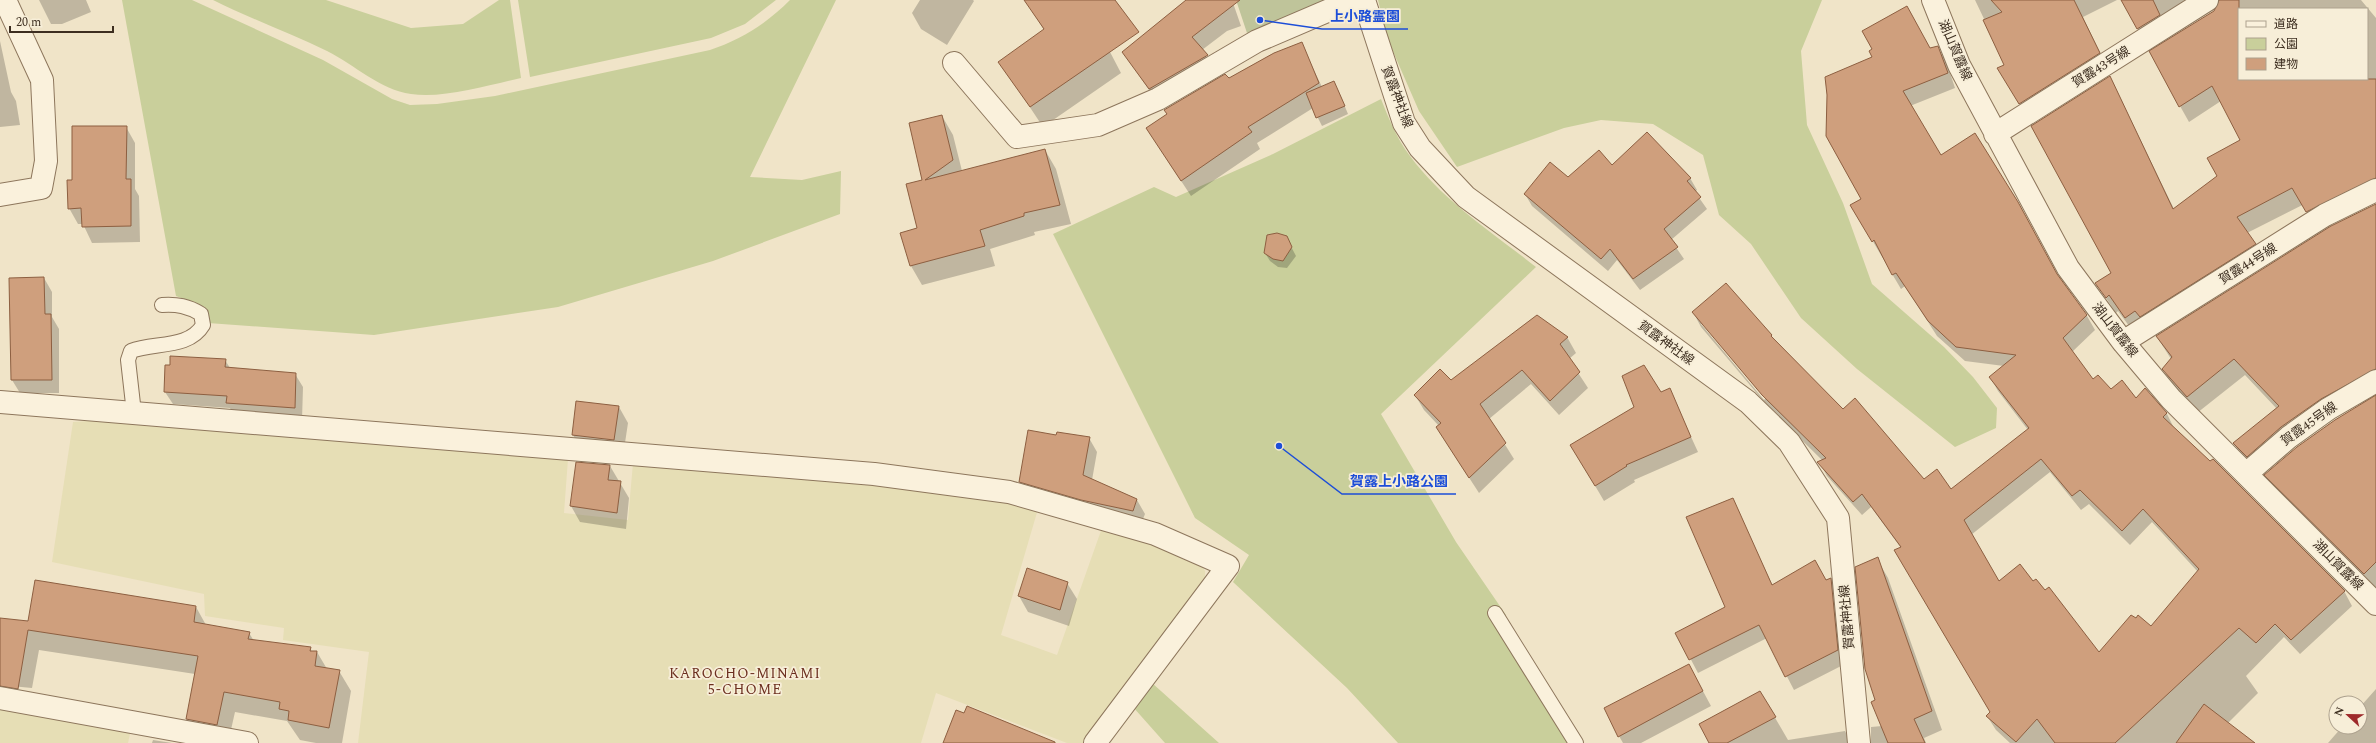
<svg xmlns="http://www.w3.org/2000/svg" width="2376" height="743" viewBox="0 0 2376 743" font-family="Spectral,'Noto Sans JP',serif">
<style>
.farmland{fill:#e6deb5}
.green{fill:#c9cf9b}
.cemetery{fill:#bfc49a}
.shadow{fill:#0003;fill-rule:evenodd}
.building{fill:#cf9f7d;stroke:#8d5f41;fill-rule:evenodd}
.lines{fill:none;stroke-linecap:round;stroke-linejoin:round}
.service-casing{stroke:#8d765c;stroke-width:16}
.minor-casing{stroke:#8d765c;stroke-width:24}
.service{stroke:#faf1dc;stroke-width:14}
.minor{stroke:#faf1dc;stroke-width:22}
.labels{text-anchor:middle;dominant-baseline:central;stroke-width:3.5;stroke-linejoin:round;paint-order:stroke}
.street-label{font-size:13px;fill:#3d2e20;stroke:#f7eed8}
.neighbourhood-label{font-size:14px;letter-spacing:1px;fill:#6b2e1e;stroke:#f7eed8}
.leader{fill:none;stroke:#1d4ed8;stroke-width:1.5}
.callout-dot{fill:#1d4ed8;stroke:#f7eed8;stroke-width:1.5}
.callout-label{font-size:14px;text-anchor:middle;font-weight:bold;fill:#1d4ed8;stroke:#f7eed8;stroke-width:3.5;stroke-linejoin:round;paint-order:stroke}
</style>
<rect width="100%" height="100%" fill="#f0e4c8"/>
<!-- farmland -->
<path class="farmland" d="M 103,420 L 568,459 L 564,513 L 628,520 L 633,463 L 921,487 L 1038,509 L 1001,635 L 1057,655 L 1103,525 L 1199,561 L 1205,571 L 1205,586 L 1086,743 L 1067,743 L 936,693 L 921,743 L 358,743 L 369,652 L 283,640 L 284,628 L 205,616 L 204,594 L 52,562 L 73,422 Z
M 0,707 L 131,729 L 128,743 L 0,743 Z"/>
<!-- green -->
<path class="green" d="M 122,0 L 192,0 L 323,60 L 392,99 L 410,105 L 437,104 L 495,96 L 710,50 C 742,39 766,24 790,0 L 836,0 L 750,177 L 802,180 L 841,171 L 840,214 L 713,261 L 558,307 L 374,335 L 208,323 L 205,307 L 176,296 Z
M 213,0 L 326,0 L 411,28 L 463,24 L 499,0 L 510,0 L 521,78 C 489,85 443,99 411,94 C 380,90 355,65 327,51 C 290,33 251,19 213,0 Z
M 518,0 L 776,0 L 745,24 L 711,38 L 530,77 Z
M 1378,0 L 1822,0 L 1801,51 L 1807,125 L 1843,203 L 1872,284 L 1944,347 L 1973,377 L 1997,408 L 1996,428 L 1955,447 L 1857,369 L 1801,318 L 1751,244 L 1719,215 L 1703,155 L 1653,124 L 1601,120 L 1564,128 L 1457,167 L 1419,111 L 1388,40 Z
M 1381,99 C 1389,119 1397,139 1410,156 C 1443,201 1493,233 1536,267 L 1381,414 L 1456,542 L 1506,615 L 1495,621 L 1571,743 L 1398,743 L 1347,688 L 1233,582 L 1249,555 L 1195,518 L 1053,234 L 1154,187 L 1176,197 L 1273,154 Z
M 1152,683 L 1219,743 L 1165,743 L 1133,707 Z"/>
<!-- cemetery -->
<path class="cemetery" d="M 1236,0 L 1328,0 L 1247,33 Z"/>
<!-- shadow -->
<path class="shadow" d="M 39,0 L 86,0 L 91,12 L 62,24 L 51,24 Z
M 920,0 L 973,0 L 974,1 L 947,45 L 921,29 L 912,13 Z
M 1026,0 L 1072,0 L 1110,52 L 1121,73 L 1043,127 L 1000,62 L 1044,30 Z
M 1187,0 L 1232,0 L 1241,26 L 1227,31 L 1202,50 L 1215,70 L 1158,103 L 1123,52 Z
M 1975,0 L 2117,0 L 2083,17 L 2108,69 L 2029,120 L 1998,68 L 2006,65 Z
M 2122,0 L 2361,0 L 2376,18 L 2376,168 L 2247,233 L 2264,260 L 2135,334 L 2118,311 L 2116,313 L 2096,283 L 2113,274 L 2110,77 L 2174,209 L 2219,176 L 2242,140 L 2221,101 L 2189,122 L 2180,106 L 2215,11 L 2220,4 L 2217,3 L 2147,45 ZM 2239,9 L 2367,9 L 2367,79 L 2239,79 Z
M 0,41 L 11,92 L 16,101 L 20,125 L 0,127 Z
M 1301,43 L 1322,87 L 1338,90 L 1348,114 L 1322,126 L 1313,108 L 1257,143 L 1260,149 L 1191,196 L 1147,129 L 1229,79 Z
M 1937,47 L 1946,61 L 1955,88 L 1910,106 L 1940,156 L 2058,278 L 2087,316 L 2095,330 L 2072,352 L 2093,381 L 2111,391 L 2136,400 L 2145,389 L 2167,414 L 2174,428 L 2344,591 L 2352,606 L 2300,654 L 2284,637 L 2246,676 L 2258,693 L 2228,723 L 2254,743 L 2010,743 L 1996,730 L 1987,716 L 1991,712 L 1901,548 L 1871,507 L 1862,515 L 1827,476 L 1819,462 L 1823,461 L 1771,410 L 1701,327 L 1693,312 L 1771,336 L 1776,343 L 1843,411 L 1924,481 L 1951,490 L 2028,430 L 1998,391 L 1990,377 L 2004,366 L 1965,361 L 1937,336 L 1905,286 L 1901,289 L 1852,206 L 1862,200 L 1827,136 L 1930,49 ZM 1701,324 L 1703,324 L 1766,398 L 1764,400 ZM 2050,472 L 2081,510 L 2089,504 L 2130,545 L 2152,522 L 2198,572 L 2151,627 L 2099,653 L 2033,582 L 1998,583 L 1971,535 Z
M 942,116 L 953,135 L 962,171 L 1045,150 L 1056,169 L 1071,224 L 1034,232 L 1035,235 L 990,249 L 995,266 L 922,285 L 911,266 L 901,234 L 918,229 L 923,181 Z
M 126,127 L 135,143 L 135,189 L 139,196 L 140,242 L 92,243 L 83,224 L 78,224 L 69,208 L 73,181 Z
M 1612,166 L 1690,178 L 1697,190 L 1695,192 L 1707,209 L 1671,240 L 1684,259 L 1640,290 L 1617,260 L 1608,271 L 1532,206 L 1525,194 L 1568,178 Z
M 2376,205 L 2376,389 L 2290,444 L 2244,460 L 2234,443 L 2277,409 L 2245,375 L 2197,413 L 2173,386 L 2163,369 L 2171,359 L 2157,337 Z
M 1286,237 L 1296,256 L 1287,268 L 1278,267 L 1270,261 L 1265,253 Z
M 44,278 L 52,292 L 52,317 L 59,329 L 59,393 L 20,393 L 12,380 Z
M 1567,337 L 1576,353 L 1569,359 L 1588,388 L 1559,415 L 1531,384 L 1489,419 L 1514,459 L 1479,493 L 1446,442 L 1439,426 L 1424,410 L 1415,395 Z
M 225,360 L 230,368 L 295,374 L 303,387 L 302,420 L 234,416 L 230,408 L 173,404 L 165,392 Z
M 1669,389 L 1698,452 L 1634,480 L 1635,482 L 1604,501 L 1580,460 L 1660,394 Z
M 2376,397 L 2376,592 L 2275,492 L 2266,475 Z
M 619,407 L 628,423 L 623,456 L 582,451 L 573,435 Z
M 1057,437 L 1089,438 L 1097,452 L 1092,480 L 1137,500 L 1145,514 L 1141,524 L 1028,496 L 1020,482 Z
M 610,466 L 629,498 L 626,529 L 580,522 L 571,506 Z
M 1732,499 L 1773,586 L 1831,579 L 1838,592 L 1845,664 L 1794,690 L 1767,638 L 1698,673 L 1677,633 L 1727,607 Z
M 1877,559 L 1888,578 L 1942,730 L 1924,738 L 1926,743 L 1871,743 L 1871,727 L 1882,726 L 1877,700 Z
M 1067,583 L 1077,599 L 1069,626 L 1028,612 L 1019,596 Z
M 196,607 L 206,625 L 249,633 L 254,641 L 310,648 L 312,652 L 317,652 L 327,669 L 339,671 L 351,691 L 342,743 L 316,743 L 300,740 L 287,721 L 235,712 L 228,743 L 198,739 L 187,719 L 195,674 L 39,650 L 32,688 L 0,685 L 0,619 L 29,622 Z
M 1697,680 L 1711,706 L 1641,743 L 1623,743 L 1619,736 Z
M 2376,689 L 2376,743 L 2328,743 L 2342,727 L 2360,727 L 2360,707 Z
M 1760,692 L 1788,740 L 1845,731 L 1851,743 L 1711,743 Z
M 153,740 L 172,743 L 152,743 Z"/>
<!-- building -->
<path class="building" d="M 1024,0 L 1115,0 L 1139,32 L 1030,107 L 998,62 L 1044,29 Z
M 1186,0 L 1240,0 L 1192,37 L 1208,55 L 1149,89 L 1122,52 Z
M 1991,0 L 2074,0 L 2100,53 L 2019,104 L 1997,68 L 2004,65 L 1983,20 L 2002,12 Z
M 2121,0 L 2153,0 L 2160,15 L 2137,29 Z
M 2219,0 L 2239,0 L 2239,79 L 2376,79 L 2376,178 L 2306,212 L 2292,188 L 2237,217 L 2256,244 L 2140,317 L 2135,311 L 2125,318 L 2109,295 L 2106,298 L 2095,283 L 2111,273 L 2031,126 L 2110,76 L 2173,209 L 2217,176 L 2207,158 L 2240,140 L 2212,86 L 2179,107 L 2149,51 L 2214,11 Z
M 1907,6 L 1930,48 L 1938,46 L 1948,73 L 1903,91 L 1941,155 L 1975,133 L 2018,202 L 2057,274 L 2087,315 L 2063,338 L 2093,379 L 2098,375 L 2111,389 L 2122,380 L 2136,398 L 2145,388 L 2167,413 L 2163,417 L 2210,461 L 2213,459 L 2345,591 L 2291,640 L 2275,624 L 2256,643 L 2239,628 L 2115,743 L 2055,743 L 2037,719 L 2016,742 L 1986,716 L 1990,712 L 1894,550 L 1901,547 L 1862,494 L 1853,502 L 1817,462 L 1826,458 L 1762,395 L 1692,312 L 1726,283 L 1772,335 L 1771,336 L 1843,409 L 1855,398 L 1924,479 L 1937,469 L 1951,489 L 2029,428 L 1989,377 L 2016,355 L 1956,347 L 1928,321 L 1896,273 L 1892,275 L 1874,240 L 1872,242 L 1850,205 L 1861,199 L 1826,136 L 1827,95 L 1825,77 L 1872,57 L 1869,51 L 1872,49 L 1862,31 ZM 2041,459 L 2072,496 L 2080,490 L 2122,531 L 2143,509 L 2199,569 L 2151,626 L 2138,615 L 2136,618 L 2131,615 L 2099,652 L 2049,587 L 2045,590 L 2036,579 L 2033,581 L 2020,564 L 1999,581 L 1964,520 Z
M 1302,42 L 1319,83 L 1248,127 L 1252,132 L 1181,181 L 1146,128 L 1167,114 L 1164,110 L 1225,74 L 1229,78 L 1274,53 Z
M 1334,81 L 1345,106 L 1316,118 L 1306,93 Z
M 942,115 L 953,160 L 925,180 L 1045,149 L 1060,205 L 1024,213 L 1024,216 L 980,230 L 985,246 L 910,266 L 900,233 L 917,228 L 906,184 L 922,180 L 909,123 Z
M 72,126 L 127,126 L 126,179 L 131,179 L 131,226 L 82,227 L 81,208 L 68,209 L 67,180 L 72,180 Z
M 1647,132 L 1691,178 L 1687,181 L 1701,197 L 1664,229 L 1678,247 L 1633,279 L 1610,249 L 1601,259 L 1524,194 L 1550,162 L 1568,177 L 1599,150 L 1612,165 Z
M 2376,204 L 2376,369 L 2321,399 L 2281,427 L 2247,457 L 2233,443 L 2279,406 L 2234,359 L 2187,397 L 2162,369 L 2172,357 L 2156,336 L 2331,226 Z
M 1277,233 L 1287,236 L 1292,247 L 1283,261 L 1273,259 L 1264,253 L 1267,235 Z
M 44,277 L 45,314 L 51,314 L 52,380 L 11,380 L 9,278 Z
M 1537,315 L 1568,337 L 1560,344 L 1580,372 L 1550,401 L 1522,370 L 1480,404 L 1506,443 L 1469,478 L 1436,427 L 1441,423 L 1414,395 L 1440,369 L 1451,380 Z
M 170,356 L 226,359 L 225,367 L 296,373 L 295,408 L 226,403 L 227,396 L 164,392 L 165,365 L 170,365 Z
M 1644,365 L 1661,392 L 1670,388 L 1691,437 L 1626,465 L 1627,466 L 1595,486 L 1570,445 L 1634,407 L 1622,376 Z
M 2376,395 L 2376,562 L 2364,574 L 2264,475 L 2297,447 L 2335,420 Z
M 576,401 L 619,406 L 614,440 L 572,435 Z
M 1028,430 L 1056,435 L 1057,432 L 1090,437 L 1083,475 L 1137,499 L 1133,511 L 1081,500 L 1019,482 Z
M 576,462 L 610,465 L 608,480 L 621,481 L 617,513 L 570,506 Z
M 1733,498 L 1772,585 L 1815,560 L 1826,580 L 1831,578 L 1838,650 L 1785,677 L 1759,625 L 1689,660 L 1675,633 L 1725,607 L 1686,517 Z
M 1878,557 L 1932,711 L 1914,719 L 1925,743 L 1888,743 L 1871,702 L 1875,700 L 1865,669 L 1855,567 Z
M 1027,568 L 1068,582 L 1060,610 L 1018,596 Z
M 35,580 L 196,606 L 194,622 L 250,632 L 248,639 L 311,647 L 310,651 L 317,651 L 315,666 L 340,670 L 329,728 L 288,720 L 289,711 L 279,709 L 280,702 L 224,692 L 217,725 L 186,719 L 198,656 L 28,630 L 18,689 L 0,686 L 0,618 L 28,621 Z
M 1689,664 L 1703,691 L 1618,737 L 1604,708 Z
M 1760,691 L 1776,717 L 1727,743 L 1709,743 L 1699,724 Z
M 2204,704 L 2255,743 L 2176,743 Z
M 967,706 L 1055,742 L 1055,743 L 943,743 L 956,710 L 964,713 Z"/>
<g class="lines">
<defs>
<path id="service" d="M 134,413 L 128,360 L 131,351 C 154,342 189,349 203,325 L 201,314 C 188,306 177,304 162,305
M 1495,613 L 1576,743"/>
<path id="minor" d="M 1364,0 L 1404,123 L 1420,148 L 1466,197 L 1748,402 L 1789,442 L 1838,518 L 1859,743
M 1933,0 L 1959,65 L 2068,268 L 2123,342 L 2171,399 L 2376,604
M 954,63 L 1017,137 L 1098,125 L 1158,99 L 1257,41 L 1353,0
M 1995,134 L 2207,0
M 0,195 L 41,188 L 46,161 L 42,80 L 5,0
M 2123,342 L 2325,215 L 2376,190
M 0,402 L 874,474 L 1009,492 L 1155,534 L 1228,566 L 1095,743
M 2246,474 L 2289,437 L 2328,409 L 2376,381
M 0,698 L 247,743"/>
</defs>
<!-- service casing -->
<use href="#service" class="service-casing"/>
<!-- minor casing -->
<use href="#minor" class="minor-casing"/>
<!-- service -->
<use href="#service" class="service"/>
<!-- minor -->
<use href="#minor" class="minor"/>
</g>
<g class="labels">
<!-- street labels -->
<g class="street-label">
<text transform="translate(1955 50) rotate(67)">湖山賀露線</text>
<text transform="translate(2101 67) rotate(-32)">賀露43号線</text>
<text transform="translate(1397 97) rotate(69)">賀露神社線</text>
<text transform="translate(2248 264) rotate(-32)">賀露44号線</text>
<text transform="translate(2115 330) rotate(52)">湖山賀露線</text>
<text transform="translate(1666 343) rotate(36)">賀露神社線</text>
<text transform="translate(2309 424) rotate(-35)">賀露45号線</text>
<text transform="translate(2338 565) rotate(45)">湖山賀露線</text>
<text transform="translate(1847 617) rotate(-95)">賀露神社線</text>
</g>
<!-- neighbourhood labels -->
<g class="neighbourhood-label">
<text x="745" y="673">KAROCHO-MINAMI<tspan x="745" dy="16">5-CHOME</tspan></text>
</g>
</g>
<!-- callouts -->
<path class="leader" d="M1260 20L1322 29H1408M1279 446L1342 494H1456"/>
<g class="callout-dot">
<circle cx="1260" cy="20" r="4"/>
<circle cx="1279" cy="446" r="4"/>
</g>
<g class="callout-label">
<text x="1365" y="21">上小路霊園</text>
<text x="1399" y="486">賀露上小路公園</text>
</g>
<!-- legend -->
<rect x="2238" y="8" width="130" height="72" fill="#f7eed8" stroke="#ada18e"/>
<rect x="2246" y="21" width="20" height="6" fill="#faf1dc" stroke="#ada18e"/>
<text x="2274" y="28" font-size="12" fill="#3d2e20">道路</text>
<rect x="2246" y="38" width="20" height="12" fill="#c9cf9b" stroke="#ada18e"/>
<text x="2274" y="48" font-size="12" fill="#3d2e20">公園</text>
<rect x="2246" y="58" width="20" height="12" fill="#cf9f7d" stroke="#ada18e"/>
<text x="2274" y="68" font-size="12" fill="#3d2e20">建物</text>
<!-- north arrow -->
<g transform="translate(2348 715) rotate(292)"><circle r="19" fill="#f7eed8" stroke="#ada18e"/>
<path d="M0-3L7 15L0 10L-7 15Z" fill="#9e2a2b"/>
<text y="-6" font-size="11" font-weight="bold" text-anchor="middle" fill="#3d2e20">N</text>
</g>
<!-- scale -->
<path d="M10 26v6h103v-6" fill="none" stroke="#3d2e20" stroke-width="2"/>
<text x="16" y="26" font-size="12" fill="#3d2e20" stroke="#f7eed8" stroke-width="3" paint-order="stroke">20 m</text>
</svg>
